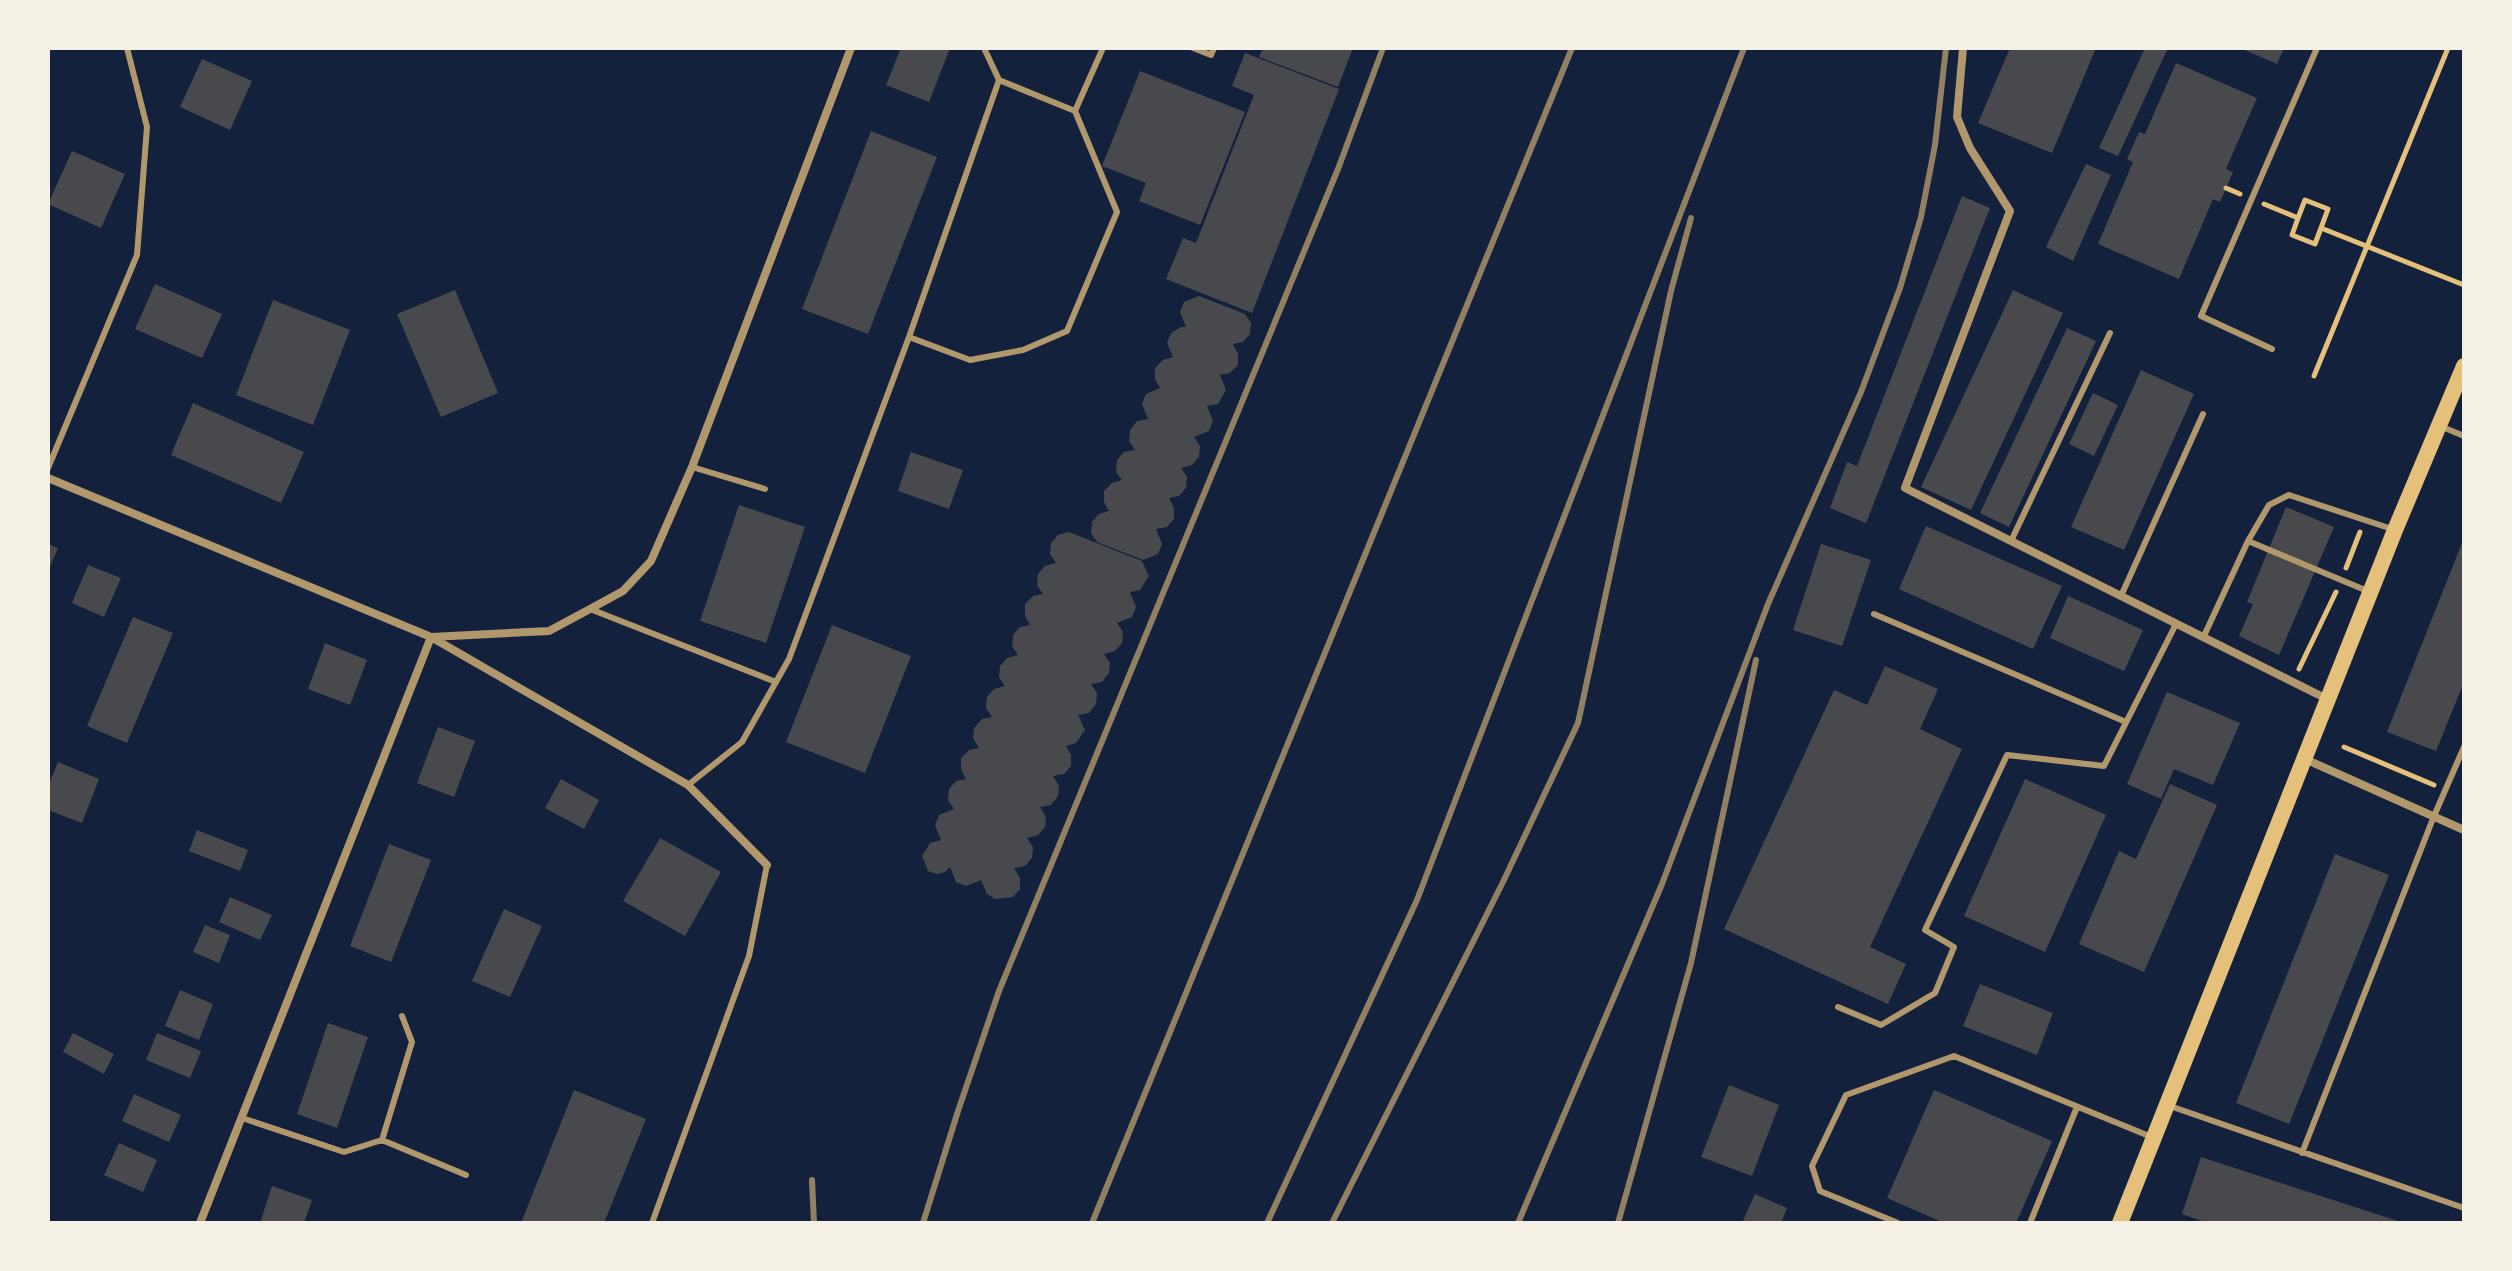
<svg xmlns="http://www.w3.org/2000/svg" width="2512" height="1271" viewBox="0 0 2512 1271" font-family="Inter,sans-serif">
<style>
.building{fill:#48494c}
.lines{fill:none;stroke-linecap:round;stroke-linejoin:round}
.path{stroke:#e5c07b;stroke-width:5}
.service{stroke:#b1986c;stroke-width:6}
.minor{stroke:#b1986c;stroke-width:8}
.secondary{stroke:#e5c07b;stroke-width:16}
.rail{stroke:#918062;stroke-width:6}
</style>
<rect width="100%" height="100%" fill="#14213d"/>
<!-- building -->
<path class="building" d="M 901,48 L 950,48 L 929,102 L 886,85 Z
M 1263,48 L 1353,48 L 1338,87 L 1259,57 Z
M 2010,48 L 2096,48 L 2052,153 L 1978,123 Z
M 2145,48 L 2168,48 L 2118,156 L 2099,148 Z
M 2240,48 L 2284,48 L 2277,64 Z
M 1245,53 L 1339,89 L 1252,313 L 1166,279 L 1183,238 L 1196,243 L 1254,95 L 1232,86 Z
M 202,59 L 252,81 L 230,130 L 180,107 Z
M 2176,63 L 2257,98 L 2226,169 L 2233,172 L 2220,202 L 2213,199 L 2179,279 L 2098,244 L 2133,162 L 2127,159 L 2139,132 L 2145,134 Z
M 1140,71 L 1245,112 L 1200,225 L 1139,201 L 1146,183 L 1102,166 Z
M 871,131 L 937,157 L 868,334 L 802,309 Z
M 72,151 L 125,174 L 101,228 L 48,204 Z
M 2086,164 L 2111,175 L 2073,261 L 2046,247 Z
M 1962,196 L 1990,208 L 1866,523 L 1830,508 L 1847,462 L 1857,466 Z
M 155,284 L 222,314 L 202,358 L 135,329 Z
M 455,290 L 498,393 L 441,417 L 397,314 Z
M 2013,290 L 2063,313 L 1971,510 L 1921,487 Z
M 1199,296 L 1245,314 L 1251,323 L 1250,334 L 1243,342 L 1233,344 L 1238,354 L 1238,365 L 1230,373 L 1220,375 L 1226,390 L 1218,404 L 1207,406 L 1213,421 L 1209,431 L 1194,437 L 1200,446 L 1199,457 L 1192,465 L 1181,468 L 1187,477 L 1186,488 L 1179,496 L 1169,498 L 1174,508 L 1174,519 L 1167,527 L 1156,529 L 1162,544 L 1158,554 L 1143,560 L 1097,542 L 1091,533 L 1092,522 L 1099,514 L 1109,511 L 1104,502 L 1104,491 L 1112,483 L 1122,480 L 1116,472 L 1117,460 L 1124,452 L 1135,450 L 1129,441 L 1130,430 L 1137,421 L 1148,419 L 1142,404 L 1146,394 L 1160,388 L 1155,379 L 1155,368 L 1163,360 L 1173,357 L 1167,343 L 1171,333 L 1181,327 L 1186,327 L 1180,312 L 1184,302 Z
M 273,300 L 350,330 L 313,425 L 236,395 Z
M 2067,328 L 2096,341 L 2009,527 L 1980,513 Z
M 2141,370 L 2194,394 L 2124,550 L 2071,527 Z
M 2093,393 L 2118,405 L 2094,456 L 2069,444 Z
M 193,403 L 304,452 L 281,503 L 171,455 Z
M 911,452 L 963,470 L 949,509 L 898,491 Z
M 739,505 L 805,527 L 766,643 L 700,621 Z
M 2286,507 L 2334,527 L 2279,655 L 2239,636 L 2253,604 L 2247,602 Z
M 1926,526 L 2062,586 L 2033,649 L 1899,589 Z
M 1069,532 L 1142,561 L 1149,576 L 1140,590 L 1130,592 L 1136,607 L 1132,617 L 1117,623 L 1123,632 L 1122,643 L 1115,651 L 1104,654 L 1110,663 L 1109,673 L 1102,682 L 1091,684 L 1097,693 L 1096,704 L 1089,713 L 1078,715 L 1085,730 L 1076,743 L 1066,746 L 1071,755 L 1071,766 L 1064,774 L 1053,776 L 1059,786 L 1058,796 L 1051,805 L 1040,807 L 1046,817 L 1045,827 L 1038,835 L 1027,838 L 1033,847 L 1032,858 L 1025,866 L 1014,868 L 1020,878 L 1020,889 L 1013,897 L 995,899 L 987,894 L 981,880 L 966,886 L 956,882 L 950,867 L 945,872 L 937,874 L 928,871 L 922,856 L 930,843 L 941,840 L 935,825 L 939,815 L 954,809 L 948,800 L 949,789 L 956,781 L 966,779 L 961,769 L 961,758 L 969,750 L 979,748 L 973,738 L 974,728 L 982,719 L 992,717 L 986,708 L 987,697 L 994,689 L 1005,686 L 999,677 L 1000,666 L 1007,658 L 1018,655 L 1012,646 L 1013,635 L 1020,627 L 1030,625 L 1025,616 L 1025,604 L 1033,596 L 1043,594 L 1037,585 L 1038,574 L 1045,566 L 1056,563 L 1050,554 L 1051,543 L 1058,535 Z
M 2464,538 L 2464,682 L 2436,751 L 2387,732 Z
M 48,544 L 58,548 L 48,571 Z
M 1821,544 L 1871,560 L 1842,646 L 1793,630 Z
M 88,565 L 121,578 L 104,617 L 72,603 Z
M 2068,596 L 2143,630 L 2124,671 L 2050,638 Z
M 133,617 L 173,633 L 127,743 L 87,726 Z
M 832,625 L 911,656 L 865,773 L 786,742 Z
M 325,643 L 367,660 L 350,705 L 308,689 Z
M 1885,666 L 1938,689 L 1920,729 L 1962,749 L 1870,947 L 1906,964 L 1888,1004 L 1724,929 L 1834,690 L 1867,705 Z
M 2167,692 L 2240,723 L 2213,785 L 2174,769 L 2161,799 L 2127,784 Z
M 438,727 L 475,741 L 454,797 L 417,783 Z
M 58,762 L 99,779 L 82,823 L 48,810 L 48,786 Z
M 561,779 L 599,800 L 584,829 L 545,808 Z
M 2025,779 L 2106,815 L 2045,952 L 1964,916 Z
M 2170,784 L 2217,805 L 2144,972 L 2079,944 L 2119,851 L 2136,859 Z
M 197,830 L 248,850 L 240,871 L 189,851 Z
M 660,838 L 721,872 L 685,936 L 623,901 Z
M 389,844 L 431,860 L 391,962 L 350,946 Z
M 2335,854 L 2389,875 L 2289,1124 L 2236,1103 Z
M 230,897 L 272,915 L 260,940 L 219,922 Z
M 504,909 L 542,926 L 510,997 L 472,981 Z
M 205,925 L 230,935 L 219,963 L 193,952 Z
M 1980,984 L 2053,1013 L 2037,1055 L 1963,1026 Z
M 180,990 L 213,1004 L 199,1040 L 165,1026 Z
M 328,1023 L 368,1037 L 337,1128 L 297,1114 Z
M 73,1033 L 114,1054 L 104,1074 L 63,1052 Z
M 157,1033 L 201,1051 L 190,1078 L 146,1060 Z
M 1729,1085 L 1779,1105 L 1752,1176 L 1701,1157 Z
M 574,1090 L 646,1119 L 604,1223 L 521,1223 Z
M 1934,1090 L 2052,1141 L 2016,1223 L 1944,1223 L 1887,1198 Z
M 134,1094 L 181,1115 L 169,1142 L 122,1121 Z
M 119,1143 L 157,1160 L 143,1192 L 104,1175 Z
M 2201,1157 L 2401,1222 L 2401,1223 L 2208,1223 L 2182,1214 Z
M 272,1186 L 312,1200 L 304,1223 L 260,1223 Z
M 1755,1194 L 1787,1208 L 1781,1223 L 1742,1223 Z"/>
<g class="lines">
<!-- path -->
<path class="path" d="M 2226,188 L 2240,194
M 2264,204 L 2298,218 L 2292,235 L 2315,244 L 2321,228 L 2464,285
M 2298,218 L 2305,200 L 2328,209 L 2321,228
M 2314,376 L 2448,48
M 2346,568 L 2360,532
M 2299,669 L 2336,592
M 2344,747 L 2434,785"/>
<!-- service -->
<path class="service" d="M 984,48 L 999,80
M 1193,48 L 1211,55 L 1214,48
M 1075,111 L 1103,48
M 2272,349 L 2201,316 L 2317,48
M 2440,426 L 2464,436
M 692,467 L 765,489
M 48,468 L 137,255 L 147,127 L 127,48
M 2011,541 L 2110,333
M 2248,541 L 2370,592
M 2121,596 L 2203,414
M 590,609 L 776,682
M 1874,614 L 2126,722
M 2203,638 L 2248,541 L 2269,505 L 2289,495 L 2392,529
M 688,785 L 742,742 L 789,659 L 909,337 L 999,80 L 1075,111 L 1117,212 L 1067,331 L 1023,350 L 970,360 L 909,337
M 1838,1007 L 1881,1025 L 1935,993 L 1954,947 L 1925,930 L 2007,755 L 2104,766 L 2176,624
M 2167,1105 L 2464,1208
M 242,1118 L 344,1152 L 382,1140 L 466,1175
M 382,1140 L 412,1042 L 402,1016
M 2302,1153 L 2434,816 L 2464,747
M 652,1223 L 749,956 L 767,865
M 1898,1223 L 1820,1191 L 1812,1166 L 1846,1095 L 1954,1056 L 2154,1138
M 2030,1223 L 2077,1107"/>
<!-- minor -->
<path class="minor" d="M 1963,48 L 1957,117 L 1970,148 L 2010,211 L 1905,488 L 2327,699
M 48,478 L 431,637 L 549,631 L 590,609 L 623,591 L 651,561 L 692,467 L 851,48
M 2305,759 L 2464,830
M 200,1223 L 431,637 L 688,785 L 767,865"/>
<!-- secondary -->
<path class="secondary" d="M 2120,1223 L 2395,530 L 2464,366"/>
<!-- rail -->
<path class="rail" d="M 812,1180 L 814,1223
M 923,1223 L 958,1111 L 999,991 L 1338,169 L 1383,48
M 1092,1223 L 1572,48
M 1267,1223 L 1417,900 L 1744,48
M 1332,1223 L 1503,882 L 1578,723 L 1671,291 L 1691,218
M 1518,1223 L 1662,884 L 1768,604 L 1861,392 L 1900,288 L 1921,217 L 1935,145 L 1946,48
M 1618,1223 L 1691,963 L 1756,660"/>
</g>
<!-- border -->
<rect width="2512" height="1271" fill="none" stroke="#f6f1e7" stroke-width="100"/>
</svg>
